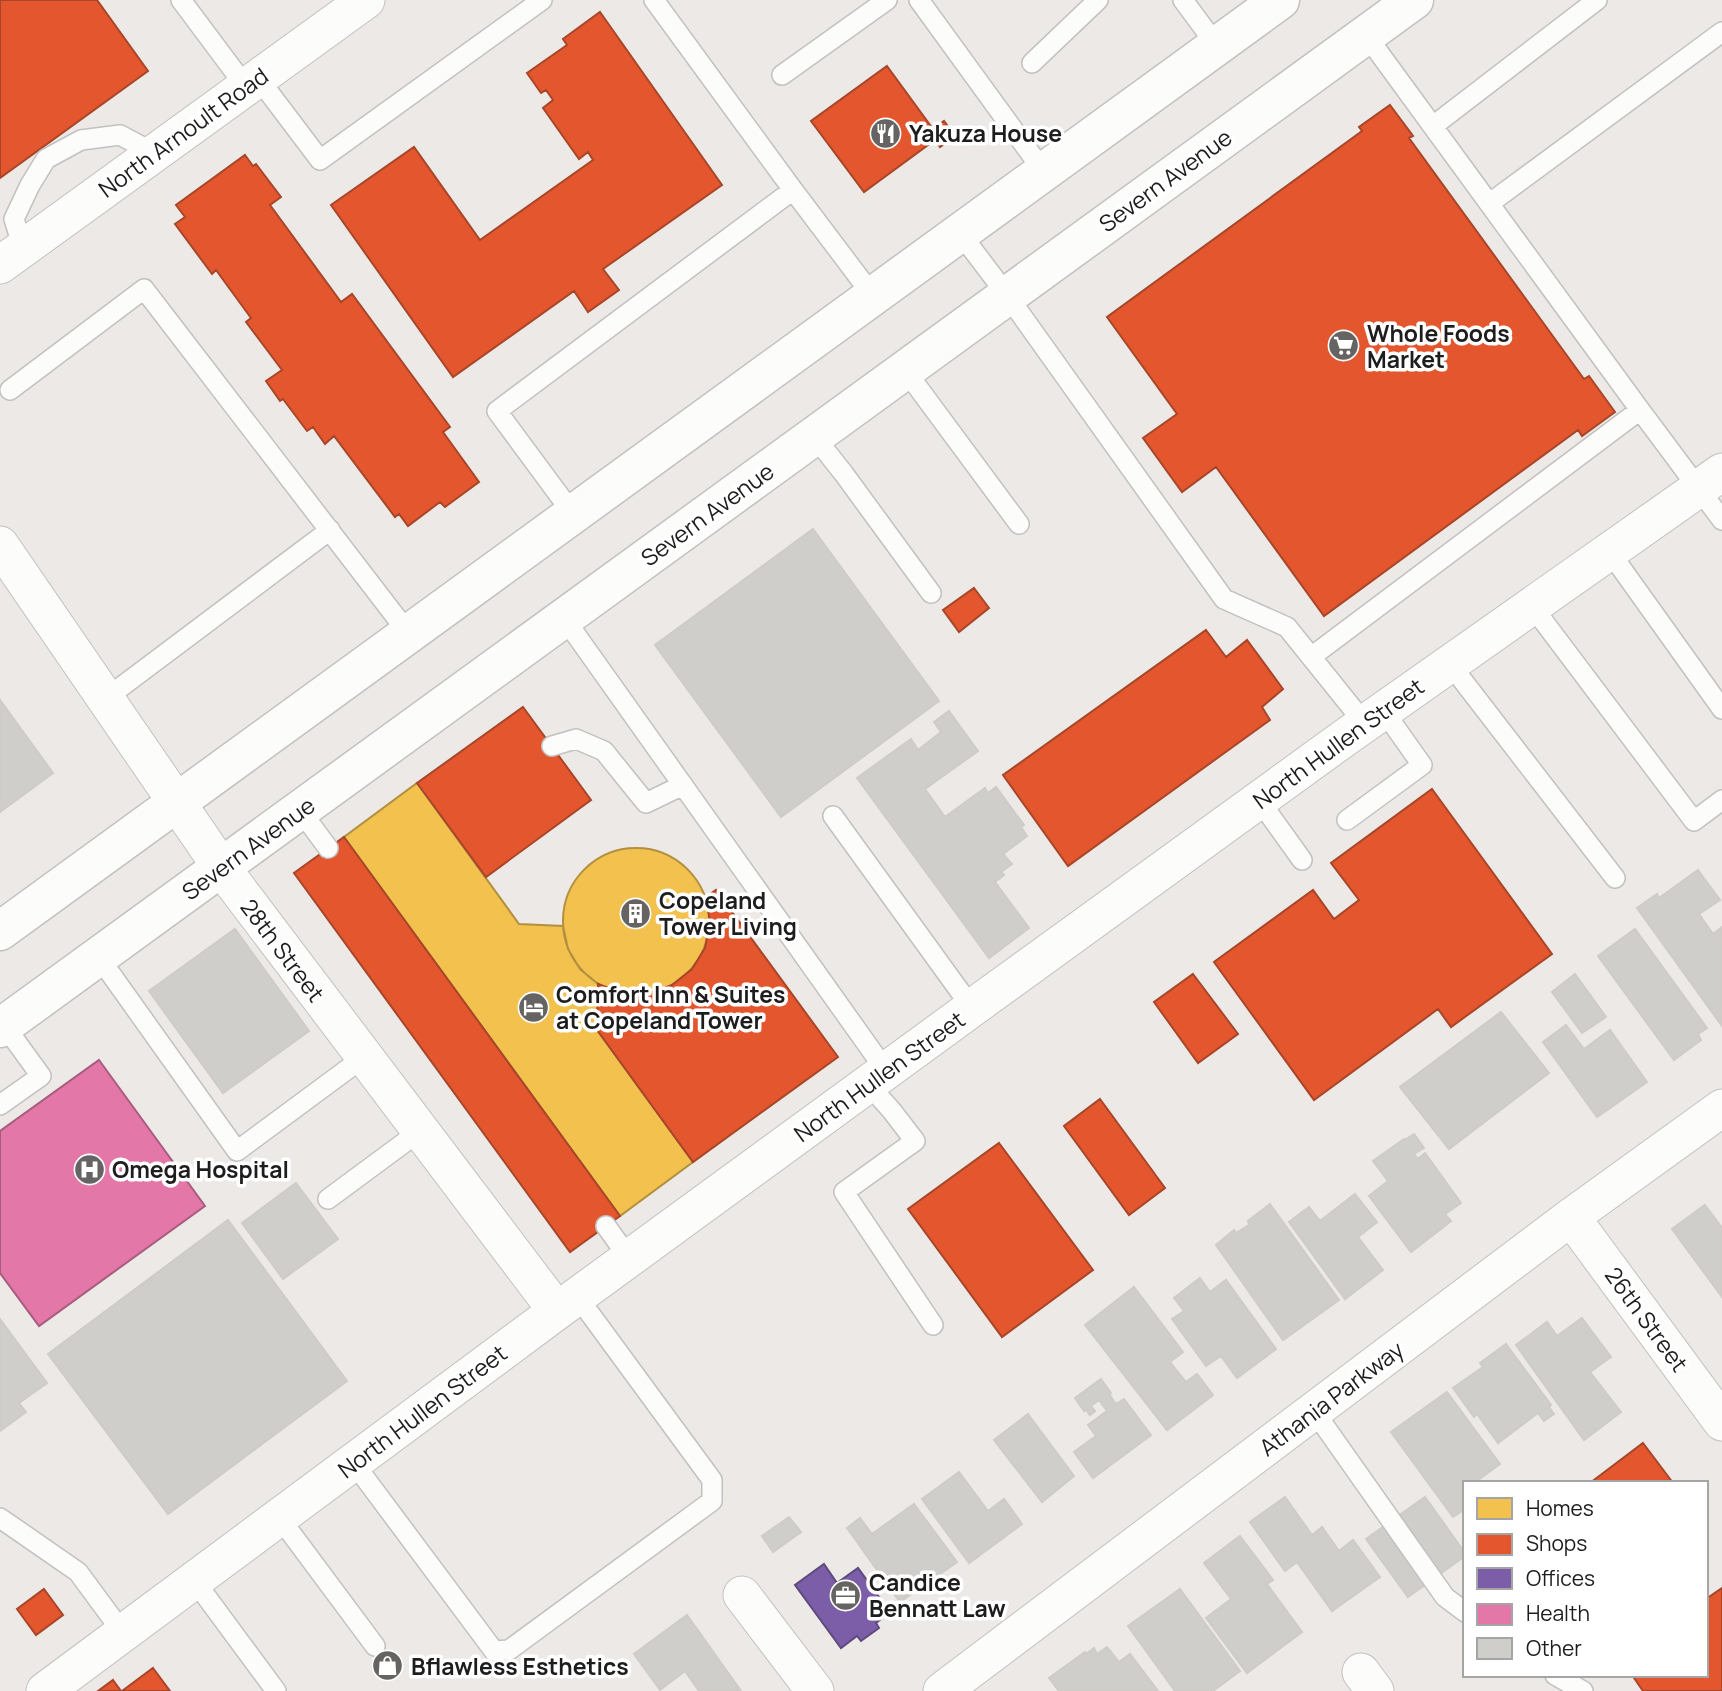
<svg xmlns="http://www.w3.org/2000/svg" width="1722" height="1691" viewBox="0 0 1722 1691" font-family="Manrope,sans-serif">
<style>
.homes{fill:#f2c14e;stroke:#b2903f;stroke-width:2}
.shops{fill:#e4572e;stroke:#a84629;stroke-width:2}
.offices{fill:#7b5ea7;stroke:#5f4a7e;stroke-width:2}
.health{fill:#e377a8;stroke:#a85c7e;stroke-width:2}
.building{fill:#d0cecb;stroke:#cfcbc7;stroke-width:2}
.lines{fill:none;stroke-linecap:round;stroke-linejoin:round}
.service-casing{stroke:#c3c1c0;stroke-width:22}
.minor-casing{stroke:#c3c1c0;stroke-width:39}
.tertiary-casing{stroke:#c3c1c0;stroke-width:41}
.service{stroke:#fcfcfb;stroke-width:19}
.minor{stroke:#fcfcfb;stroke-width:37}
.tertiary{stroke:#fcfcfb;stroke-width:38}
.labels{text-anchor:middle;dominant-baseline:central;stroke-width:7;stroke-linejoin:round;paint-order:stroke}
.street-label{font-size:23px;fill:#1d1d1d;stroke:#fff}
.poi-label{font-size:23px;font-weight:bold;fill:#1d1d1d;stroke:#fff;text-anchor:start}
</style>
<rect width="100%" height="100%" fill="#ece9e6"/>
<!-- homes -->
<path class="homes" d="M 417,783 L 519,924 L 563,926 L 568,949 L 580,969 L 598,984 L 597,1030 L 693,1162 L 620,1216 L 344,837 Z
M563 921a73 73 0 1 1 146 0a73 73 0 1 1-146 0Z"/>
<!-- shops -->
<path class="shops" d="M 0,0 L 97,0 L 148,71 L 0,178 Z
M 600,12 L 722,185 L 603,269 L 619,290 L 588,312 L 574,291 L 453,377 L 331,205 L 414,147 L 480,240 L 593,160 L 588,152 L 579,159 L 543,108 L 553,100 L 546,90 L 541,93 L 527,73 L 567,45 L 563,39 Z
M 887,66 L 933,129 L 944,121 L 955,136 L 940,147 L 935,140 L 864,192 L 811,121 Z
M 1390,105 L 1413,136 L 1409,138 L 1584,379 L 1589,376 L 1615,412 L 1582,436 L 1578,430 L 1324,616 L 1216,467 L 1182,492 L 1143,438 L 1177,414 L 1107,317 L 1362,131 L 1359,127 Z
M 245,155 L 253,166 L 256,164 L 281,197 L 270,205 L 341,302 L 352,294 L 450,427 L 443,432 L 479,482 L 445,507 L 440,502 L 408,526 L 399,514 L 395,517 L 334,436 L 325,444 L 313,427 L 307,431 L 283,399 L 280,401 L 266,381 L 282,370 L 246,322 L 251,318 L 216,270 L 212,274 L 175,224 L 185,217 L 176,205 Z
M 974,588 L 989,608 L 959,632 L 943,610 Z
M 1206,630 L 1226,657 L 1247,640 L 1283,689 L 1262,707 L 1270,720 L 1068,866 L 1003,775 Z
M 523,707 L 591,800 L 486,877 L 417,783 Z
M 1432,789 L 1552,954 L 1451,1027 L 1438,1009 L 1314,1100 L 1214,962 L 1313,890 L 1334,919 L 1359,900 L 1331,863 Z
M 344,837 L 620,1216 L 570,1252 L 294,873 Z
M 716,890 L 838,1057 L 693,1162 L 597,1030 L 598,984 L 622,993 L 648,994 L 672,985 L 692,969 L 705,948 L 710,922 L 706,897 Z
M 1193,974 L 1238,1034 L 1198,1063 L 1154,1002 Z
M 1100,1099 L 1165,1188 L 1129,1215 L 1064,1126 Z
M 999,1143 L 1093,1270 L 1002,1337 L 908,1209 Z
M 1643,1443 L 1673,1483 L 1590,1483 Z
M 1722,1588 L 1722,1691 L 1643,1691 L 1632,1675 L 1706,1675 L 1706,1599 Z
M 44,1589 L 63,1615 L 36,1635 L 17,1609 Z
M 153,1668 L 170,1691 L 122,1691 Z
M 113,1680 L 121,1691 L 98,1691 Z"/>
<!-- offices -->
<path class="offices" d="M 824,1564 L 837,1583 L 858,1568 L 890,1612 L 876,1623 L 879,1628 L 861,1641 L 857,1636 L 841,1648 L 795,1585 Z"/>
<!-- health -->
<path class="health" d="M 99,1060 L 205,1206 L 39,1326 L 0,1273 L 0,1131 Z"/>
<!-- building -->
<path class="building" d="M 813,529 L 939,701 L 781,817 L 655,645 Z
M 0,700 L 53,773 L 0,812 Z
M 949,711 L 978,751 L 925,789 L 945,817 L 985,788 L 988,793 L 996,787 L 1024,825 L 1021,827 L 1027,836 L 1003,854 L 1012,864 L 1001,872 L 1004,875 L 995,882 L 1029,928 L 989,958 L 857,778 L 911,739 L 918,750 L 941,732 L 934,722 Z
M 1698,870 L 1720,900 L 1699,914 L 1713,934 L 1722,927 L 1722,1026 L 1637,908 L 1657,894 L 1659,898 Z
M 235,929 L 309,1031 L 223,1093 L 149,991 Z
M 1635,929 L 1707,1028 L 1698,1034 L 1701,1040 L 1674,1060 L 1598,956 Z
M 1575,974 L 1606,1017 L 1582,1033 L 1552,992 Z
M 1501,1012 L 1549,1073 L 1449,1149 L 1400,1087 Z
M 1566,1025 L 1584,1049 L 1610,1030 L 1647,1082 L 1597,1117 L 1543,1042 Z
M 1414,1134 L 1424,1148 L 1414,1154 L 1418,1159 L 1425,1153 L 1461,1203 L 1445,1214 L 1451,1221 L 1411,1252 L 1369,1196 L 1388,1181 L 1373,1161 L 1404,1139 L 1405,1140 Z
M 296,1183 L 338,1239 L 283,1279 L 242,1223 Z
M 1355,1194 L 1377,1222 L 1358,1237 L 1383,1270 L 1345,1299 L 1289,1222 L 1309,1207 L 1320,1221 Z
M 1270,1204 L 1339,1300 L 1283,1340 L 1216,1245 L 1234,1230 L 1236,1233 L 1249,1225 L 1248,1221 Z
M 1705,1205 L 1722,1228 L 1722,1297 L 1672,1229 Z
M 228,1220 L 347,1381 L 168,1514 L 48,1354 Z
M 1200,1278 L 1210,1292 L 1226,1280 L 1276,1349 L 1237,1378 L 1221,1356 L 1206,1366 L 1172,1319 L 1184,1311 L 1174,1298 Z
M 1134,1287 L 1183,1352 L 1170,1362 L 1186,1382 L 1197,1374 L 1213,1395 L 1167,1430 L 1085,1325 Z
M 1582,1318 L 1611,1357 L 1590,1372 L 1621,1412 L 1584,1440 L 1516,1345 L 1547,1322 L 1557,1336 Z
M 0,1319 L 47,1383 L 19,1403 L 26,1412 L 0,1431 Z
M 1506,1344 L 1551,1405 L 1549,1407 L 1554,1414 L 1544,1421 L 1538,1413 L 1498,1443 L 1477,1414 L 1474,1417 L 1453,1388 L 1483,1367 L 1480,1363 Z
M 1101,1379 L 1111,1393 L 1109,1394 L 1116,1404 L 1124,1399 L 1151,1435 L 1093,1478 L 1074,1452 L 1096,1436 L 1088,1425 L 1107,1411 L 1099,1400 L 1091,1406 L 1095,1411 L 1090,1415 L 1086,1410 L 1084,1411 L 1075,1398 Z
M 1447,1392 L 1500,1464 L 1474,1483 L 1465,1483 L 1465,1509 L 1453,1517 L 1391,1432 Z
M 1028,1414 L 1074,1476 L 1042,1502 L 994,1440 Z
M 959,1472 L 988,1511 L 1004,1499 L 1022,1524 L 969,1563 L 922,1499 Z
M 1285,1497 L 1312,1535 L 1322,1527 L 1339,1551 L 1353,1540 L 1380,1577 L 1332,1611 L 1297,1562 L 1285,1571 L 1250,1522 Z
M 1425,1497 L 1465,1553 L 1465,1556 L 1408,1597 L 1366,1539 Z
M 914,1504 L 957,1562 L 900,1602 L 847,1528 L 860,1518 L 872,1534 Z
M 789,1517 L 801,1532 L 773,1552 L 762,1536 Z
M 1240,1536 L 1273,1580 L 1267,1584 L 1302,1632 L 1247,1673 L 1206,1618 L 1231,1599 L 1204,1563 Z
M 1180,1589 L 1240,1671 L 1213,1691 L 1175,1691 L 1128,1626 Z
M 687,1615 L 741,1691 L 699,1691 L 685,1671 L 660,1690 L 634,1654 Z
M 1107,1647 L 1119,1662 L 1130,1654 L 1158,1691 L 1059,1691 L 1049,1678 L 1085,1652 L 1086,1654 L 1094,1648 L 1097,1654 Z"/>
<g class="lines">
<defs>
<path id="service" d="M 181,0 L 246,87
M 654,0 L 793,190
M 919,0 L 1044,172
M 1183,0 L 1217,46
M 1366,35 L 1640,410 L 1722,520
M 1032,63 L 1098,0
M 782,75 L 887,0
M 258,78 L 320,160 L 542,0
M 1433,126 L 1597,0
M 1490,203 L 1722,32
M 960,233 L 1007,295 L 1224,599 L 1287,627 L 1365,724
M 23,248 L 14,219 L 30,185 L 46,159 L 81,140 L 120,135 L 154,153
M 905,370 L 1019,524
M 10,390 L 144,289 L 409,634
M 814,436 L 844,474 L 931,593
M 573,514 L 497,411 L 793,190 L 873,296
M 1609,551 L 1722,709
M 1532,606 L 1694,821 L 1722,800
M 564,618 L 886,1071
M 1311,657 L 1640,410
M 1450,664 L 1615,878
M 105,699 L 330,530
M 552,746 L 576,739 L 604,751 L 646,803 L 683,785
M 1259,800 L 1302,860
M 300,810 L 328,848
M 833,816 L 972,1008
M 1347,820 L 1422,765 L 1383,710
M 98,956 L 237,1151 L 364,1057
M 868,1084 L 892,1111 L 915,1141 L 844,1192 L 933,1325
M 0,1105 L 41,1076 L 4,1025
M 328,1199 L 420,1131
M 606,1226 L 629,1258
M 1314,1411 L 1445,1597 L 1465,1612
M 353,1462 L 494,1651 L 509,1650 L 712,1501 L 712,1480 L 577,1296
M 279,1517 L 375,1646
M 0,1518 L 78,1572 L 123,1633
M 194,1580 L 276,1691
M 1555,1675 L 1583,1691"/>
<path id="minor" d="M 0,265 L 366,0
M 0,545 L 221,867 L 557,1311
M 1571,1217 L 1722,1422
M 742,1595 L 815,1691
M 1361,1672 L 1375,1691
M 45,1691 L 557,1311 L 972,1008 L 1343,739 L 1722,472
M 942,1691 L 1571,1217 L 1722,1108"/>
<path id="tertiary" d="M 0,931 L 1280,0
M 0,1028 L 1414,0"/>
</defs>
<!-- service casing -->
<use href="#service" class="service-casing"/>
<!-- minor casing -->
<use href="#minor" class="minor-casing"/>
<!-- tertiary casing -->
<use href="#tertiary" class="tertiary-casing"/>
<!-- service -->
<use href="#service" class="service"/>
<!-- minor -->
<use href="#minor" class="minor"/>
<!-- tertiary -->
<use href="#tertiary" class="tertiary"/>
</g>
<!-- icons -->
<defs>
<symbol id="restaurant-disc" viewBox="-11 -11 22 22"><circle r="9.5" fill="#656463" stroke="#fff"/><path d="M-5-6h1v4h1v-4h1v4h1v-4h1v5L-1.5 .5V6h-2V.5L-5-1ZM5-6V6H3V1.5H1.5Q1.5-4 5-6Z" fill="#fff"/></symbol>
<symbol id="supermarket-disc" viewBox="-11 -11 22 22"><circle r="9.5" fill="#656463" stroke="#fff"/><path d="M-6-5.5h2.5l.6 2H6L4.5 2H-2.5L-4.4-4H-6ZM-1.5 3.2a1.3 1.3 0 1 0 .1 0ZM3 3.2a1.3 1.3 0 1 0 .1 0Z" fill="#fff"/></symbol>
<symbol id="building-disc" viewBox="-11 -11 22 22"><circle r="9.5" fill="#656463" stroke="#fff"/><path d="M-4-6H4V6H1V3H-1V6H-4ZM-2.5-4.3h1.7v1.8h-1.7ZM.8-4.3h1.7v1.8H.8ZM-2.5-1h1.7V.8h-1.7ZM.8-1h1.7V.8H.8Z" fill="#fff"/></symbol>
<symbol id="hotel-disc" viewBox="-11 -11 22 22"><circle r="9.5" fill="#656463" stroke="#fff"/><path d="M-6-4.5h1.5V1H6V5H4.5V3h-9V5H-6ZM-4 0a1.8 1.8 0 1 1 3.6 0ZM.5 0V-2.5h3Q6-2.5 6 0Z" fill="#fff"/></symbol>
<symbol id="hospital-disc" viewBox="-11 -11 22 22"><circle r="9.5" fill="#656463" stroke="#fff"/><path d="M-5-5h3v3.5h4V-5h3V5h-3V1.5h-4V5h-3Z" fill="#fff"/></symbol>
<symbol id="office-disc" viewBox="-11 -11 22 22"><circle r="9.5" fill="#656463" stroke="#fff"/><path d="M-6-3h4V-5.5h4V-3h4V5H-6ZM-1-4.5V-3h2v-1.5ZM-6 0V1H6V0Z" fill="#fff"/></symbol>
<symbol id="shop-disc" viewBox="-11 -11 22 22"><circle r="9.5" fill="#656463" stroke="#fff"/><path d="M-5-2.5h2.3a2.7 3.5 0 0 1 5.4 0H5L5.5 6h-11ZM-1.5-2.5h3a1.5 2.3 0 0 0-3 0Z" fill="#fff"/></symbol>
</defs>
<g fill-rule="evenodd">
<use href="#restaurant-disc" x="868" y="116" width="35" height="35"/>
<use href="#supermarket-disc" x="1326" y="328" width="35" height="35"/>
<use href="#building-disc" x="618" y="896" width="35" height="35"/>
<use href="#hotel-disc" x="516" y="990" width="35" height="35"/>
<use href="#hospital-disc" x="72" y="1152" width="35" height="35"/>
<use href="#office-disc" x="828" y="1578" width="35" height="35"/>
<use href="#shop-disc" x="370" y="1648" width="35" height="35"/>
</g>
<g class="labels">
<!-- street labels -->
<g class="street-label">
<text transform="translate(183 132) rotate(-36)">North Arnoult Road</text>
<text transform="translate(1165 180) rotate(-36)">Severn Avenue</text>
<text transform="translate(707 514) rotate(-36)">Severn Avenue</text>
<text transform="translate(1338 743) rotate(-36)">North Hullen Street</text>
<text transform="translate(248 848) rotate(-36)">Severn Avenue</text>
<text transform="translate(283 950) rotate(53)">28th Street</text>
<text transform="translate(879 1076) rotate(-36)">North Hullen Street</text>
<text transform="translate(1647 1319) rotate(54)">26th Street</text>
<text transform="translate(1331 1398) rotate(-37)">Athania Parkway</text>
<text transform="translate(422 1411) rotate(-37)">North Hullen Street</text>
</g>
<!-- poi labels -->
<g class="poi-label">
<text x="909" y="133">Yakuza House</text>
<text x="1367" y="333">Whole Foods<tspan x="1367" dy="26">Market</tspan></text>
<text x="659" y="900">Copeland<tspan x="659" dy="26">Tower Living</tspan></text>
<text x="556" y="994">Comfort Inn &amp; Suites<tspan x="556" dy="26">at Copeland Tower</tspan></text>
<text x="112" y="1169">Omega Hospital</text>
<text x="869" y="1582">Candice<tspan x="869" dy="26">Bennatt Law</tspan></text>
<text x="411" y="1666">Bflawless Esthetics</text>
</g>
</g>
<!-- legend -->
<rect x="1463" y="1481" width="245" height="196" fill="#ffffff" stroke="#a5a5a5" stroke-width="2"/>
<rect x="1477" y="1498" width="35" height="21" fill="#f2c14e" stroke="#a5a5a5" stroke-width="2"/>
<text x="1526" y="1516" font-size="21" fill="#1d1d1d">Homes</text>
<rect x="1477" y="1534" width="35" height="21" fill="#e4572e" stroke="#a5a5a5" stroke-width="2"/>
<text x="1526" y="1551" font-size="21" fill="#1d1d1d">Shops</text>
<rect x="1477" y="1568" width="35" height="21" fill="#7b5ea7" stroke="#a5a5a5" stroke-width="2"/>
<text x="1526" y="1586" font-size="21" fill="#1d1d1d">Offices</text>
<rect x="1477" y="1604" width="35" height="21" fill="#e377a8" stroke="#a5a5a5" stroke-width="2"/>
<text x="1526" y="1621" font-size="21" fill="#1d1d1d">Health</text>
<rect x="1477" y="1638" width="35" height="21" fill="#d0cecb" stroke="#a5a5a5" stroke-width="2"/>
<text x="1526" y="1656" font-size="21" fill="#1d1d1d">Other</text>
</svg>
